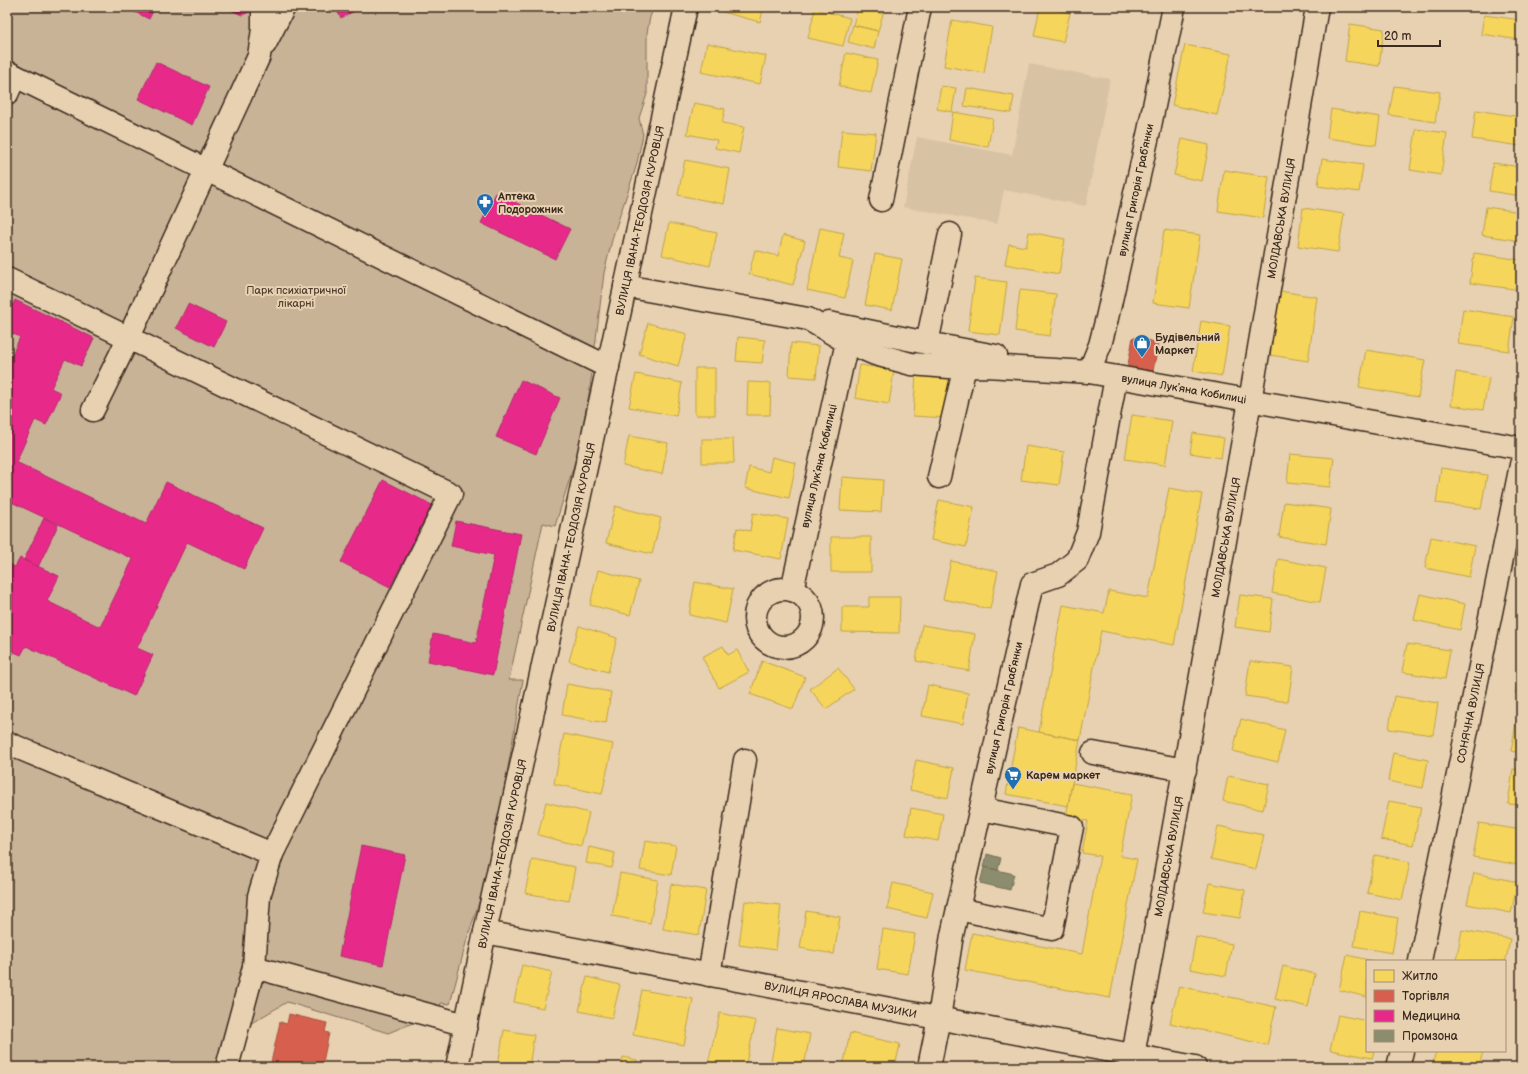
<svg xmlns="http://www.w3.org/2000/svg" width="1528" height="1074" viewBox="0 0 1528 1074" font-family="'Balsamiq Sans',sans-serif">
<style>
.built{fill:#d8c2a4}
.green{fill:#c8b397;stroke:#826e5a}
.homes{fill:#f6d55c;stroke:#bea249}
.shops{fill:#d6604d;stroke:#a8503f}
.health{fill:#e7298a;stroke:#b3296a}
.industry{fill:#8c8c6e;stroke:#746f56}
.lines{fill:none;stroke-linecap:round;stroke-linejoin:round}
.minor-casing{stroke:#3b2a1e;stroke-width:25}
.minor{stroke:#e7d1b1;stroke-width:22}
.labels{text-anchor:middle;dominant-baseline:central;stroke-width:4;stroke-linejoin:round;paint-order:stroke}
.street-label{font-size:11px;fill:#3b2a1e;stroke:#e7d1b1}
.poi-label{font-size:11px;font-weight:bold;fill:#3b2a1e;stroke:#e7d1b1;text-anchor:start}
.park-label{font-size:11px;fill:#503f30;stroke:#e7d1b1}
</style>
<rect width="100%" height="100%" fill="#e7d1b1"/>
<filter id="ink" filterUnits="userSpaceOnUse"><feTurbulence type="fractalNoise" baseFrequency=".025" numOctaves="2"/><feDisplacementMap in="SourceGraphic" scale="8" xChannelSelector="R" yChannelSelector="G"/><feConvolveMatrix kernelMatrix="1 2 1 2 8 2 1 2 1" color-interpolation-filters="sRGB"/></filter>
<g filter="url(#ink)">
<!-- built -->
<path class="built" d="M 1029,64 L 1110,79 L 1086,206 L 1004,190 L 997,224 L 903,207 L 917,137 L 1012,155 Z"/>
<!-- green -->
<path class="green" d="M 7,7 L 654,7 L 650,17 L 647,33 L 647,94 L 639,118 L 643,135 L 636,167 L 613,236 L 604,273 L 590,388 L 578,452 L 555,526 L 543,523 L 509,680 L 523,680 L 491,866 L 467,939 L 450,1004 L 441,1003 L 438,1013 L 388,1033 L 287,1002 L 248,1025 L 236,1067 L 7,1067 Z"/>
<!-- homes -->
<path class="homes" d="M 716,7 L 764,7 L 760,22 L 715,10 Z
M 858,7 L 883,14 L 878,31 L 853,25 Z
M 1040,7 L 1070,13 L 1063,42 L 1034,36 Z
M 815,9 L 850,18 L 843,46 L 808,38 Z
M 1484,15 L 1521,20 L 1520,40 L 1481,34 Z
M 952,20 L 992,27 L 984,73 L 944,66 Z
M 1350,24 L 1384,29 L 1379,66 L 1345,61 Z
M 853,25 L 878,31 L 874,49 L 848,42 Z
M 707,43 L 766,56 L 760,84 L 701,72 Z
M 1185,45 L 1231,54 L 1217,115 L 1172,105 Z
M 846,53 L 878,60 L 871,93 L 839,86 Z
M 941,86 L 956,88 L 952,112 L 937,109 Z
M 1394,86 L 1440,92 L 1435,122 L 1389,115 Z
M 967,88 L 1014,96 L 1011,113 L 964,106 Z
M 694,103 L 725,109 L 722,123 L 744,127 L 739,153 L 715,148 L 717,140 L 687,134 Z
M 1331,109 L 1380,117 L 1376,145 L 1327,138 Z
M 1476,110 L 1521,117 L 1521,146 L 1472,139 Z
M 953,112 L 993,119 L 988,147 L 949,140 Z
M 1416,129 L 1447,133 L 1441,175 L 1410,170 Z
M 842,130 L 876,133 L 871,171 L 838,167 Z
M 1182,139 L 1209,145 L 1202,181 L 1174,175 Z
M 1322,159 L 1363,165 L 1359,192 L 1318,186 Z
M 685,160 L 730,169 L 724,204 L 678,195 Z
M 1493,163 L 1521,167 L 1521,196 L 1489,191 Z
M 1224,170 L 1269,177 L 1263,218 L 1218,211 Z
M 1486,207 L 1521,212 L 1521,241 L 1482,235 Z
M 1303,208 L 1344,214 L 1338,252 L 1298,246 Z
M 669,223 L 717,233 L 710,266 L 662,255 Z
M 820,228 L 844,233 L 839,258 L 853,261 L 845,298 L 807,290 Z
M 1164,230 L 1200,235 L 1189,308 L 1153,303 Z
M 1029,232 L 1065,239 L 1059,274 L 1005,264 L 1009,244 L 1026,247 Z
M 783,235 L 805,241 L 793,285 L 749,274 L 755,250 L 778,256 Z
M 1474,253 L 1521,260 L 1521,290 L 1470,283 Z
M 875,254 L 902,259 L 892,310 L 865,305 Z
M 975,278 L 1007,282 L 1000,335 L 968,331 Z
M 1020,290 L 1056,294 L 1050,336 L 1015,331 Z
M 1279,291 L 1317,297 L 1308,361 L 1270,355 Z
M 1463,309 L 1514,317 L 1509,351 L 1458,344 Z
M 1201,321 L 1230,326 L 1222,376 L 1193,371 Z
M 648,323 L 687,334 L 678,366 L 639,354 Z
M 738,337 L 765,340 L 762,363 L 736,361 Z
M 791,343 L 819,346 L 816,378 L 789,376 Z
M 1366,350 L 1425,360 L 1418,397 L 1359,387 Z
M 860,365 L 894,370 L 889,404 L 855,398 Z
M 695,368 L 715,368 L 715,415 L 695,415 Z
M 1456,372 L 1489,378 L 1483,410 L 1451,405 Z
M 636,374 L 682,383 L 676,416 L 629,407 Z
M 916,374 L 950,376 L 948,418 L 913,416 Z
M 748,382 L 771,383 L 770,415 L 747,415 Z
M 1132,415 L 1172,421 L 1165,465 L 1125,459 Z
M 1193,433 L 1224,438 L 1221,458 L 1190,453 Z
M 629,436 L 668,443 L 662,474 L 623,466 Z
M 702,439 L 733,439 L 734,463 L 702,463 Z
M 1026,446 L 1064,452 L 1059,485 L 1021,480 Z
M 1290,454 L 1334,458 L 1330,487 L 1287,483 Z
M 772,457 L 796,463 L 789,498 L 745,488 L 749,467 L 769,472 Z
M 1441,468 L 1487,475 L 1481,509 L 1436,503 Z
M 842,477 L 883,480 L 881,512 L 840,510 Z
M 1169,488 L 1202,494 L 1174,645 L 1101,631 L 1080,740 L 1039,732 L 1063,605 L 1104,613 L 1109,591 L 1148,598 Z
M 939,500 L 974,507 L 966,547 L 931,540 Z
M 1284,502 L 1331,509 L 1326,544 L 1279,537 Z
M 615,506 L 661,518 L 652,554 L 606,543 Z
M 753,513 L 788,519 L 781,559 L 733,550 L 737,528 L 750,531 Z
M 831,537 L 871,537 L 871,572 L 831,572 Z
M 1431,537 L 1475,546 L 1469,577 L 1425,568 Z
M 1278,559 L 1326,568 L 1320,602 L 1272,593 Z
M 951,561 L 998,571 L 990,609 L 943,599 Z
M 598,570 L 639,581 L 630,615 L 590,605 Z
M 695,582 L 733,589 L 726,623 L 689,615 Z
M 1420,594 L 1465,604 L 1460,630 L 1414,620 Z
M 1240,595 L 1273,599 L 1269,632 L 1235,627 Z
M 869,597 L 900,597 L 899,633 L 842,632 L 842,607 L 869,607 Z
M 922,625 L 975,634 L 969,671 L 916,661 Z
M 579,626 L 617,638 L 608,672 L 569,661 Z
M 1407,644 L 1450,650 L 1445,679 L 1402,672 Z
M 723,646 L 728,655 L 737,650 L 749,672 L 719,688 L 702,657 Z
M 762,661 L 805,677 L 793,709 L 750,694 Z
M 1250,661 L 1293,667 L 1288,702 L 1245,696 Z
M 1521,667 L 1521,694 L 1515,693 Z
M 838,668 L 854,689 L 826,709 L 810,689 Z
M 567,684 L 611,692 L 606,723 L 562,715 Z
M 928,685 L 968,693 L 963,724 L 922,716 Z
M 1394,696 L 1438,703 L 1433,735 L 1389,729 Z
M 1518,712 L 1521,713 L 1521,753 L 1511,751 Z
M 1241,719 L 1285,730 L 1278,762 L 1233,751 Z
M 1018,728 L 1080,740 L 1068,806 L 1006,794 Z
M 564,734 L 613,744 L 602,794 L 554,784 Z
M 1393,753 L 1428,760 L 1423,788 L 1388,781 Z
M 916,760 L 954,768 L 948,798 L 910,790 Z
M 1513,769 L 1521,770 L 1521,805 L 1508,804 Z
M 1228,776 L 1269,784 L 1263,810 L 1223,801 Z
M 1072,783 L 1132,794 L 1120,856 L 1137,859 L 1110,998 L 965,970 L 972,933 L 1082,954 L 1100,856 L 1082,853 L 1088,821 L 1066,817 Z
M 1389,801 L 1421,807 L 1413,845 L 1381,839 Z
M 546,802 L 589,813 L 581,846 L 538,835 Z
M 911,808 L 943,814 L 938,841 L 906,835 Z
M 1479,823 L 1521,830 L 1521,854 L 1519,865 L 1473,857 Z
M 1218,826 L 1264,835 L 1256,869 L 1211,859 Z
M 645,841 L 676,846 L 671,875 L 640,870 Z
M 589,847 L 615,853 L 612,868 L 586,863 Z
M 1375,855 L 1410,862 L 1402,900 L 1367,893 Z
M 532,859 L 575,867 L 569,901 L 525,893 Z
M 620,873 L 658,880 L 650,923 L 612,916 Z
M 1474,873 L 1518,882 L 1511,913 L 1467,904 Z
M 893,883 L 933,892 L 927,918 L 887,909 Z
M 1209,883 L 1245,890 L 1240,918 L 1203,912 Z
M 671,884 L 706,890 L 699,935 L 663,929 Z
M 745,901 L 781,905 L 776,950 L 739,945 Z
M 806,911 L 840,917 L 834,954 L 800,948 Z
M 1360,911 L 1398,918 L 1392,953 L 1354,946 Z
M 883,929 L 915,934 L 908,974 L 877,969 Z
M 1462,930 L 1510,939 L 1505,964 L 1505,961 L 1456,961 Z
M 1196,937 L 1232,944 L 1226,976 L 1190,969 Z
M 1347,955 L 1373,961 L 1367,961 L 1367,997 L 1339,990 Z
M 522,965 L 552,972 L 543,1008 L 514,1002 Z
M 1283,966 L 1315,974 L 1308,1007 L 1275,999 Z
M 587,977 L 620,985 L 612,1018 L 579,1011 Z
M 1179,986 L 1276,1007 L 1267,1045 L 1170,1023 Z
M 642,990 L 693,999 L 684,1045 L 633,1035 Z
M 720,1013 L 756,1021 L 745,1067 L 707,1067 Z
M 1338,1015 L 1367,1021 L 1367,1051 L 1374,1051 L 1372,1058 L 1330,1050 Z
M 777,1028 L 810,1034 L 804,1067 L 770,1067 Z
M 504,1030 L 534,1035 L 529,1067 L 509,1067 L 498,1065 Z
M 850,1033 L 900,1044 L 895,1067 L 843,1067 Z
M 1436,1051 L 1483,1051 L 1479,1067 L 1432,1067 Z
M 623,1057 L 637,1060 L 635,1067 L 637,1067 L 621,1067 Z"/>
<!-- shops -->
<path class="shops" d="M 1133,337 L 1159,343 L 1152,375 L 1127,370 Z
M 289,1014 L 327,1023 L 325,1032 L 329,1033 L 322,1067 L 270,1067 L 280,1022 L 287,1024 Z"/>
<!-- health -->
<path class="health" d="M 125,7 L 155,7 L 149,19 Z
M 229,7 L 256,7 L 255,10 L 242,15 L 229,9 Z
M 335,7 L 362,7 L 341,18 Z
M 156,62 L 209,87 L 192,125 L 138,99 Z
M 496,193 L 570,229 L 555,259 L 481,223 Z
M 15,300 L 94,338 L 81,366 L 65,359 L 51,388 L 61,393 L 46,425 L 35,420 L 16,462 L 146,524 L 166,482 L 263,528 L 244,569 L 187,542 L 137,648 L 153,655 L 134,696 L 26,646 L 21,655 L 7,649 L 7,563 L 15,567 L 20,558 L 59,576 L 47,601 L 100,627 L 133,559 L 7,500 L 7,366 L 20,337 L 7,331 L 7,317 Z
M 188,304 L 226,322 L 214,347 L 176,328 Z
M 521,380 L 560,398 L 536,454 L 496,437 Z
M 383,480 L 432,505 L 390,587 L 341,562 Z
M 44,518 L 58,525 L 38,567 L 24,560 Z
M 456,521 L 521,534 L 493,675 L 428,661 L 433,634 L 476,643 L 494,555 L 451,546 Z
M 361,846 L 405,855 L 383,965 L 339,956 Z"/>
<!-- industry -->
<path class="industry" d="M 987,854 L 1001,858 L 998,870 L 984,867 Z
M 984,867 L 1014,874 L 1010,890 L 980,883 Z"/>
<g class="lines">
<defs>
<g id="minor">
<path d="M 265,44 L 284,7"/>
<path d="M 7,72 L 608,367"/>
<path d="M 7,94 L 15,76"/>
<path d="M 881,200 L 920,7"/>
<path d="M 7,279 L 451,494 L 272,854 L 259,896 L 254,967 L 227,1067"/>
<path d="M 625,286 L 808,319 L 847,342 L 875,354 L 911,364 L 949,367 L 987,366 L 1089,372 L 1521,448"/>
<path d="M 829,323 L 927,343 L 950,234"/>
<path d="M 927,343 L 996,356"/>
<path d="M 1089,372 L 1100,345 L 1107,318 L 1149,131 L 1174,7"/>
<path d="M 93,410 L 129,337 L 259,56 L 263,29 L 263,7"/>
<path d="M 939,477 L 965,366"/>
<circle cx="784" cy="618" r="29"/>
<path d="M 792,590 L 847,342"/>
<path d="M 7,743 L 272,854"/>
<path d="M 1093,753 L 1185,770"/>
<path d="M 958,909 L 1052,929 L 1072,827 L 981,809"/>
<path id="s1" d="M 485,932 L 1195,1067"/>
<path id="s2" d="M 1420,961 L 1521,465"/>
<path d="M 254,967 L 466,1025"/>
<path d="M 709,975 L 745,760"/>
<path id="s3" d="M 457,1067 L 485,932 L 686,7"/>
<path d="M 929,1067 L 939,1018 L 952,935 L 1032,584 L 1058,575 L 1077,560 L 1088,532 L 1116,377"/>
<path id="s4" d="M 1131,1067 L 1250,401 L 1317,7"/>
<path d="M 1398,1067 L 1402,1051"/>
</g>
</defs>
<!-- minor casing -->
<use href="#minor" class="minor-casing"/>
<!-- minor -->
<use href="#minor" class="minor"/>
</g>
</g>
<!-- icons -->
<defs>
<symbol id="pharmacy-pin" viewBox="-11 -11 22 30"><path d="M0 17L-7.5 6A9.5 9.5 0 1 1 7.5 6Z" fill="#1f6fb2" stroke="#e7d1b1"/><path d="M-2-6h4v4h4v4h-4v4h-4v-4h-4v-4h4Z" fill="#fff"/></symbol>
<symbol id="shop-pin" viewBox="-11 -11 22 30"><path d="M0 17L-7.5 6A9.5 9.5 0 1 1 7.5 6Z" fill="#1f6fb2" stroke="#e7d1b1"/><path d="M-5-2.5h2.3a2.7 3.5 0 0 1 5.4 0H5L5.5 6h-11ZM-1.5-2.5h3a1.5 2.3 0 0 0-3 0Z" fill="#fff"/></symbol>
<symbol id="supermarket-pin" viewBox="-11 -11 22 30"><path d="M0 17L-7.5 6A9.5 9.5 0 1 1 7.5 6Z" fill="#1f6fb2" stroke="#e7d1b1"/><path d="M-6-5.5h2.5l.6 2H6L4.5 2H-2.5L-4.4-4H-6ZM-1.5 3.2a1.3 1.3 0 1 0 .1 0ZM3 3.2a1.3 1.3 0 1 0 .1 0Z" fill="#fff"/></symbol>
</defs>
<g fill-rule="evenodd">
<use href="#pharmacy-pin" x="475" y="192" width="20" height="27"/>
<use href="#shop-pin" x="1132" y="333" width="20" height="27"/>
<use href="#supermarket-pin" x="1003" y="765" width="20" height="27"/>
</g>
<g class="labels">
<!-- street labels -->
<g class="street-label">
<text transform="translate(1136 190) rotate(-78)">вулиця Григорія Грабʼянки</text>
<text stroke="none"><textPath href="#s4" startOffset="862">МОЛДАВСЬКА ВУЛИЦЯ</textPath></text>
<text stroke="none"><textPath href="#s3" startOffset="866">ВУЛИЦЯ ІВАНА-ТЕОДОЗІЯ КУРОВЦЯ</textPath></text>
<text transform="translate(1184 389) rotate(10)">вулиця Лукʼяна Кобилиці</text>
<text transform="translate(819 466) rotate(-77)">вулиця Лукʼяна Кобилиці</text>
<text stroke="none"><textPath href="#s3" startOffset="542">ВУЛИЦЯ ІВАНА-ТЕОДОЗІЯ КУРОВЦЯ</textPath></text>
<text stroke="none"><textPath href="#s4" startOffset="538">МОЛДАВСЬКА ВУЛИЦЯ</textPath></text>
<text transform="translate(1004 708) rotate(-77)">вулиця Григорія Грабʼянки</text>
<text stroke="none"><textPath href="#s2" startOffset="253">СОНЯЧНА ВУЛИЦЯ</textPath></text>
<text stroke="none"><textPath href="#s3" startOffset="218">ВУЛИЦЯ ІВАНА-ТЕОДОЗІЯ КУРОВЦЯ</textPath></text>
<text stroke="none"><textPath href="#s4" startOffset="214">МОЛДАВСЬКА ВУЛИЦЯ</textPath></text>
<text stroke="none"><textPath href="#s1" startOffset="362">ВУЛИЦЯ ЯРОСЛАВА МУЗИКИ</textPath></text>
</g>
<!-- poi labels -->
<g class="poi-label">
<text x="498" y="196">Аптека<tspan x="498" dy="13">Подорожник</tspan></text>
<text x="1155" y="337">Будівельний<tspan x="1155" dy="13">Маркет</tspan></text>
<text x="1026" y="775">Карем маркет</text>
</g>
<!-- park labels -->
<g class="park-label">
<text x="296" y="290">Парк психіатричної<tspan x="296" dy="13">лікарні</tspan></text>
</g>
</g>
<!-- margin -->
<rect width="1528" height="1074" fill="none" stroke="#e7d1b1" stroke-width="24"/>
<rect x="12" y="12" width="1504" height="1050" fill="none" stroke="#3b2a1e" stroke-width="1.5" filter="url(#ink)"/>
<!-- legend -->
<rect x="1366" y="960" width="140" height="92" fill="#e7d1b1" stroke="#a28e76"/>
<rect x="1374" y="970" width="20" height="12" fill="#f6d55c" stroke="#a28e76"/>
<text x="1402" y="980" font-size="12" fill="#3b2a1e">Житло</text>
<rect x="1374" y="990" width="20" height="12" fill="#d6604d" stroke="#a28e76"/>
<text x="1402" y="1000" font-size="12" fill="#3b2a1e">Торгівля</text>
<rect x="1374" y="1010" width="20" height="12" fill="#e7298a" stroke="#a28e76"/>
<text x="1402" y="1020" font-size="12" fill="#3b2a1e">Медицина</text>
<rect x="1374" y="1030" width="20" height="12" fill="#8c8c6e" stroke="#a28e76"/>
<text x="1402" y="1040" font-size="12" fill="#3b2a1e">Промзона</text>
<!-- scale -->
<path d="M1378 40v6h62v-6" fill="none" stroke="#3b2a1e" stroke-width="2"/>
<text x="1384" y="40" font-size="12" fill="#3b2a1e" stroke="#e7d1b1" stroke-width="3" paint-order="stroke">20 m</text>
</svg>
